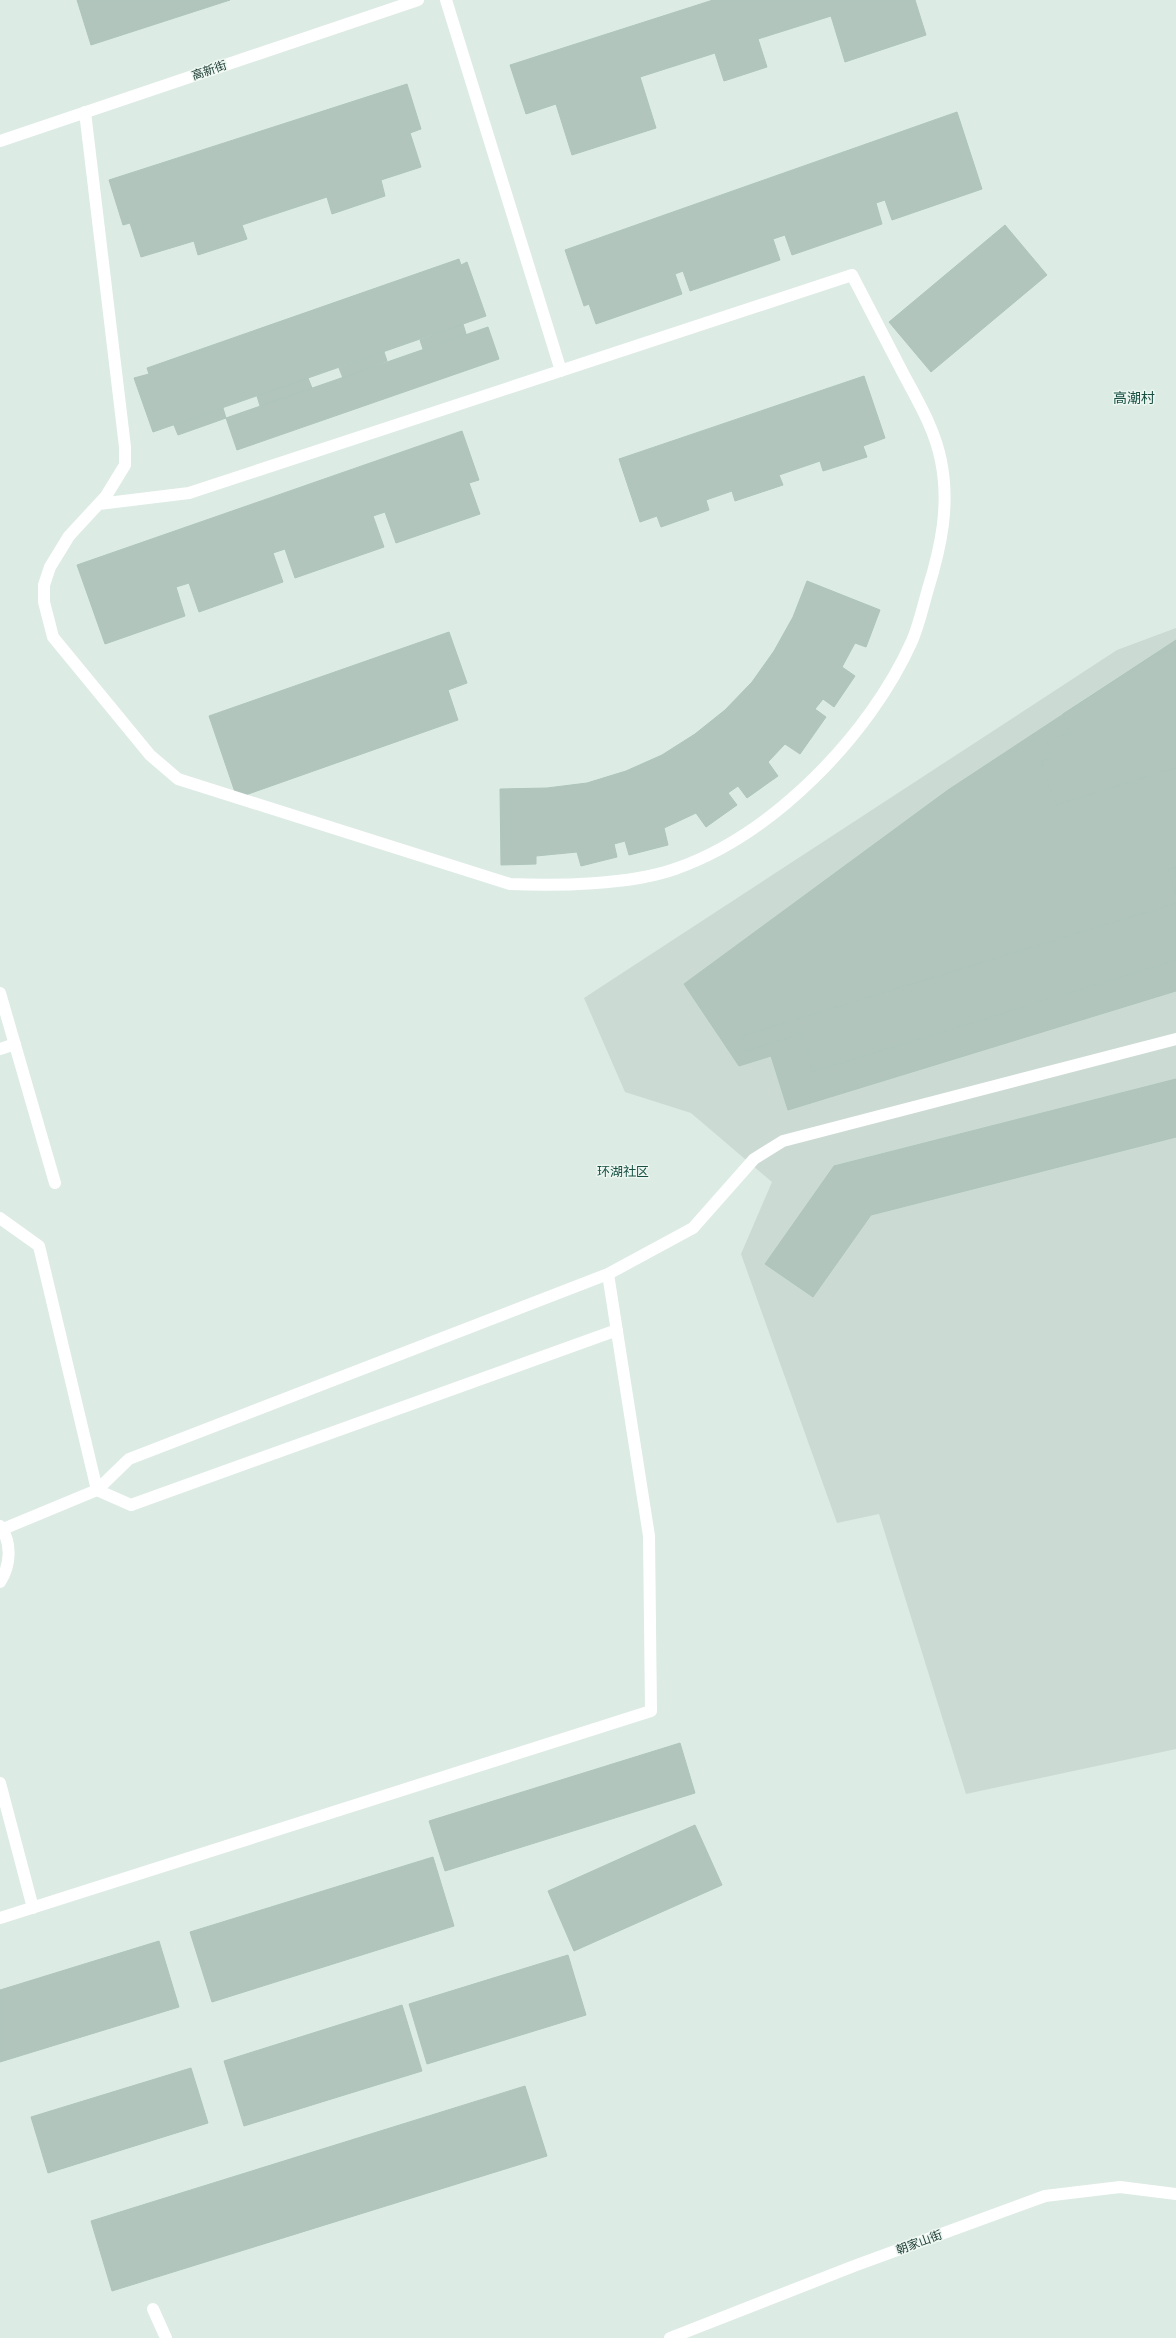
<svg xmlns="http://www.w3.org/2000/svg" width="1176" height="2338" viewBox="0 0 1176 2338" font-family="'Open Sans','Noto Sans SC',sans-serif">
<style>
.built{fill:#cbdad3}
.building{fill:#b2c5bd;stroke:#aec5bb}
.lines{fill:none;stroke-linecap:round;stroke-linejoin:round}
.service{stroke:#fff;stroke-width:12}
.minor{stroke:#fff;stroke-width:12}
.tertiary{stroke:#fff;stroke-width:12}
.labels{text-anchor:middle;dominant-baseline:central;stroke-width:3;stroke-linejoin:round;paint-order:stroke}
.street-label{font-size:12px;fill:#1d3b33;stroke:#edf7f2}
.neighbourhood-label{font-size:13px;fill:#174f41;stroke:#edf7f2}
.quarter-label{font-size:14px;fill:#174f41;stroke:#edf7f2}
</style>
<rect width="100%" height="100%" fill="#dcebe4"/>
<!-- built -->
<path class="built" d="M 1176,628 L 1176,1749 L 966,1794 L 879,1514 L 837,1523 L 741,1254 L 772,1182 L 691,1113 L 625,1092 L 584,998 L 1117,650 Z"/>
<!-- building -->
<path class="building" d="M 77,0 L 230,0 L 91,45 Z
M 713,0 L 915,0 L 926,35 L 845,62 L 831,16 L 758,39 L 767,67 L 724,81 L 715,53 L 640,77 L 656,128 L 572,155 L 556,104 L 526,114 L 510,65 Z
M 407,84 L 421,129 L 410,133 L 421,167 L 381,180 L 385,196 L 332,214 L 327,197 L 242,225 L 247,239 L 198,255 L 194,241 L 141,257 L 130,223 L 123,225 L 109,180 Z
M 957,112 L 982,189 L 892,220 L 885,200 L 876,203 L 882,224 L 792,255 L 785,235 L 773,239 L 780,260 L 690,291 L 683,271 L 675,274 L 682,294 L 596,324 L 589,304 L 584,306 L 565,250 Z
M 1005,225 L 1047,275 L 931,372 L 889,322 Z
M 459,259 L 461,265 L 467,262 L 486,316 L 153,432 L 134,378 L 149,374 L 147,368 Z
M 463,324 L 466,334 L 423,349 L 420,340 Z
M 488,327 L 499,359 L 237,450 L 226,418 Z
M 384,352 L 387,361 L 343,378 L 339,368 Z
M 864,376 L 885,438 L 863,446 L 867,457 L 823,471 L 820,461 L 779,475 L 783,485 L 735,501 L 732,491 L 706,500 L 709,510 L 661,527 L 657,516 L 640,522 L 619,459 Z
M 308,378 L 312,388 L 260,406 L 257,396 Z
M 223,408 L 226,418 L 178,435 L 174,425 Z
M 462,431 L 479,480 L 469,483 L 480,514 L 396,543 L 385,512 L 373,516 L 384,547 L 295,578 L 285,549 L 273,553 L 283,582 L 199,612 L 189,583 L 176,587 L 185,616 L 105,644 L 77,565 Z
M 807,581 L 880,610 L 866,647 L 855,643 L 842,667 L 855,676 L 834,707 L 823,699 L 815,709 L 826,717 L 800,754 L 785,744 L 768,762 L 778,776 L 747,798 L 738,786 L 728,793 L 737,805 L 706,827 L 696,813 L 664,828 L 668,845 L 629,855 L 625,841 L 614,844 L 617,857 L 581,866 L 577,852 L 536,856 L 536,864 L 501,865 L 500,789 L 547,788 L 587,783 L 626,771 L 662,755 L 695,734 L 725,710 L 752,682 L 774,651 L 793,617 Z
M 449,632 L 467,683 L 448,690 L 458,720 L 237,798 L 209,716 Z
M 1176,640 L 1176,991 L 788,1110 L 771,1056 L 739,1066 L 684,984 L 948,790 Z
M 1176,649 L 1176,768 L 1055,805 L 1041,761 L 1052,758 L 1047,740 L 1069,733 L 1063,714 L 1154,655 Z
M 1176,867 L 1176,895 L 1168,869 Z
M 1176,903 L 1176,960 L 812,1072 L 801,1034 L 747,1051 L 742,1036 Z
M 1176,1079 L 1176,1137 L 871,1215 L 813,1297 L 765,1264 L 834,1166 Z
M 680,1743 L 695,1793 L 445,1871 L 429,1821 Z
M 695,1825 L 722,1885 L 574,1951 L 548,1891 Z
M 433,1857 L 454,1926 L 212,2002 L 190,1932 Z
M 159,1941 L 179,2007 L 0,2062 L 0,1990 Z
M 568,1955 L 586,2015 L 427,2064 L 409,2004 Z
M 402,2005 L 422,2071 L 244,2126 L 224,2061 Z
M 191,2068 L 208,2123 L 48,2173 L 31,2117 Z
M 525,2086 L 547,2156 L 112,2291 L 91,2221 Z"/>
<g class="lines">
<!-- service -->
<path class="service" d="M 446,0 L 561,371
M 85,112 L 125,447 L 125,465 L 106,496 L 69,536 L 50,567 L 44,585 L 44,602 L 53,637 L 150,755 L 178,779 L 510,884 C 557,886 629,885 675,869 C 773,835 870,735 912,641 C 919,625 923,606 928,589 C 941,547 950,505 941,461 C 935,430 919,403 904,375 C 887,342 869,308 852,275 L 189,493 L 99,504
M 0,993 L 55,1183
M 0,1049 L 15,1044
M 0,1218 L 39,1246 L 97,1490
M 97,1490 L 131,1505 L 617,1330
M 0,1526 C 12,1542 11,1565 0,1582
M 3,1529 L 97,1490 L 129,1459 L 608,1274 L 693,1228 L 754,1159 L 783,1141 L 1176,1039
M 0,1783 L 33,1908
M 0,1918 L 651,1711 L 649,1536 L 608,1274
M 153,2309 L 166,2338"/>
<!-- minor -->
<path class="minor" d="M 670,2338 L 854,2266 L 1045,2196 L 1120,2187 L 1176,2194"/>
<!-- tertiary -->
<path class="tertiary" d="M 0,141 L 418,0"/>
</g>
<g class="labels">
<!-- street labels -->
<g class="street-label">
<text transform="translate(209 70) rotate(-19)">高新街</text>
<text transform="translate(919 2242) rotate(-20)">朝家山街</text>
</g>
<!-- neighbourhood labels -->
<g class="neighbourhood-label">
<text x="623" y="1171">环湖社区</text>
</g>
<!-- quarter labels -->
<g class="quarter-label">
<text x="1134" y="397">高潮村</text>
</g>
</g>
</svg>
